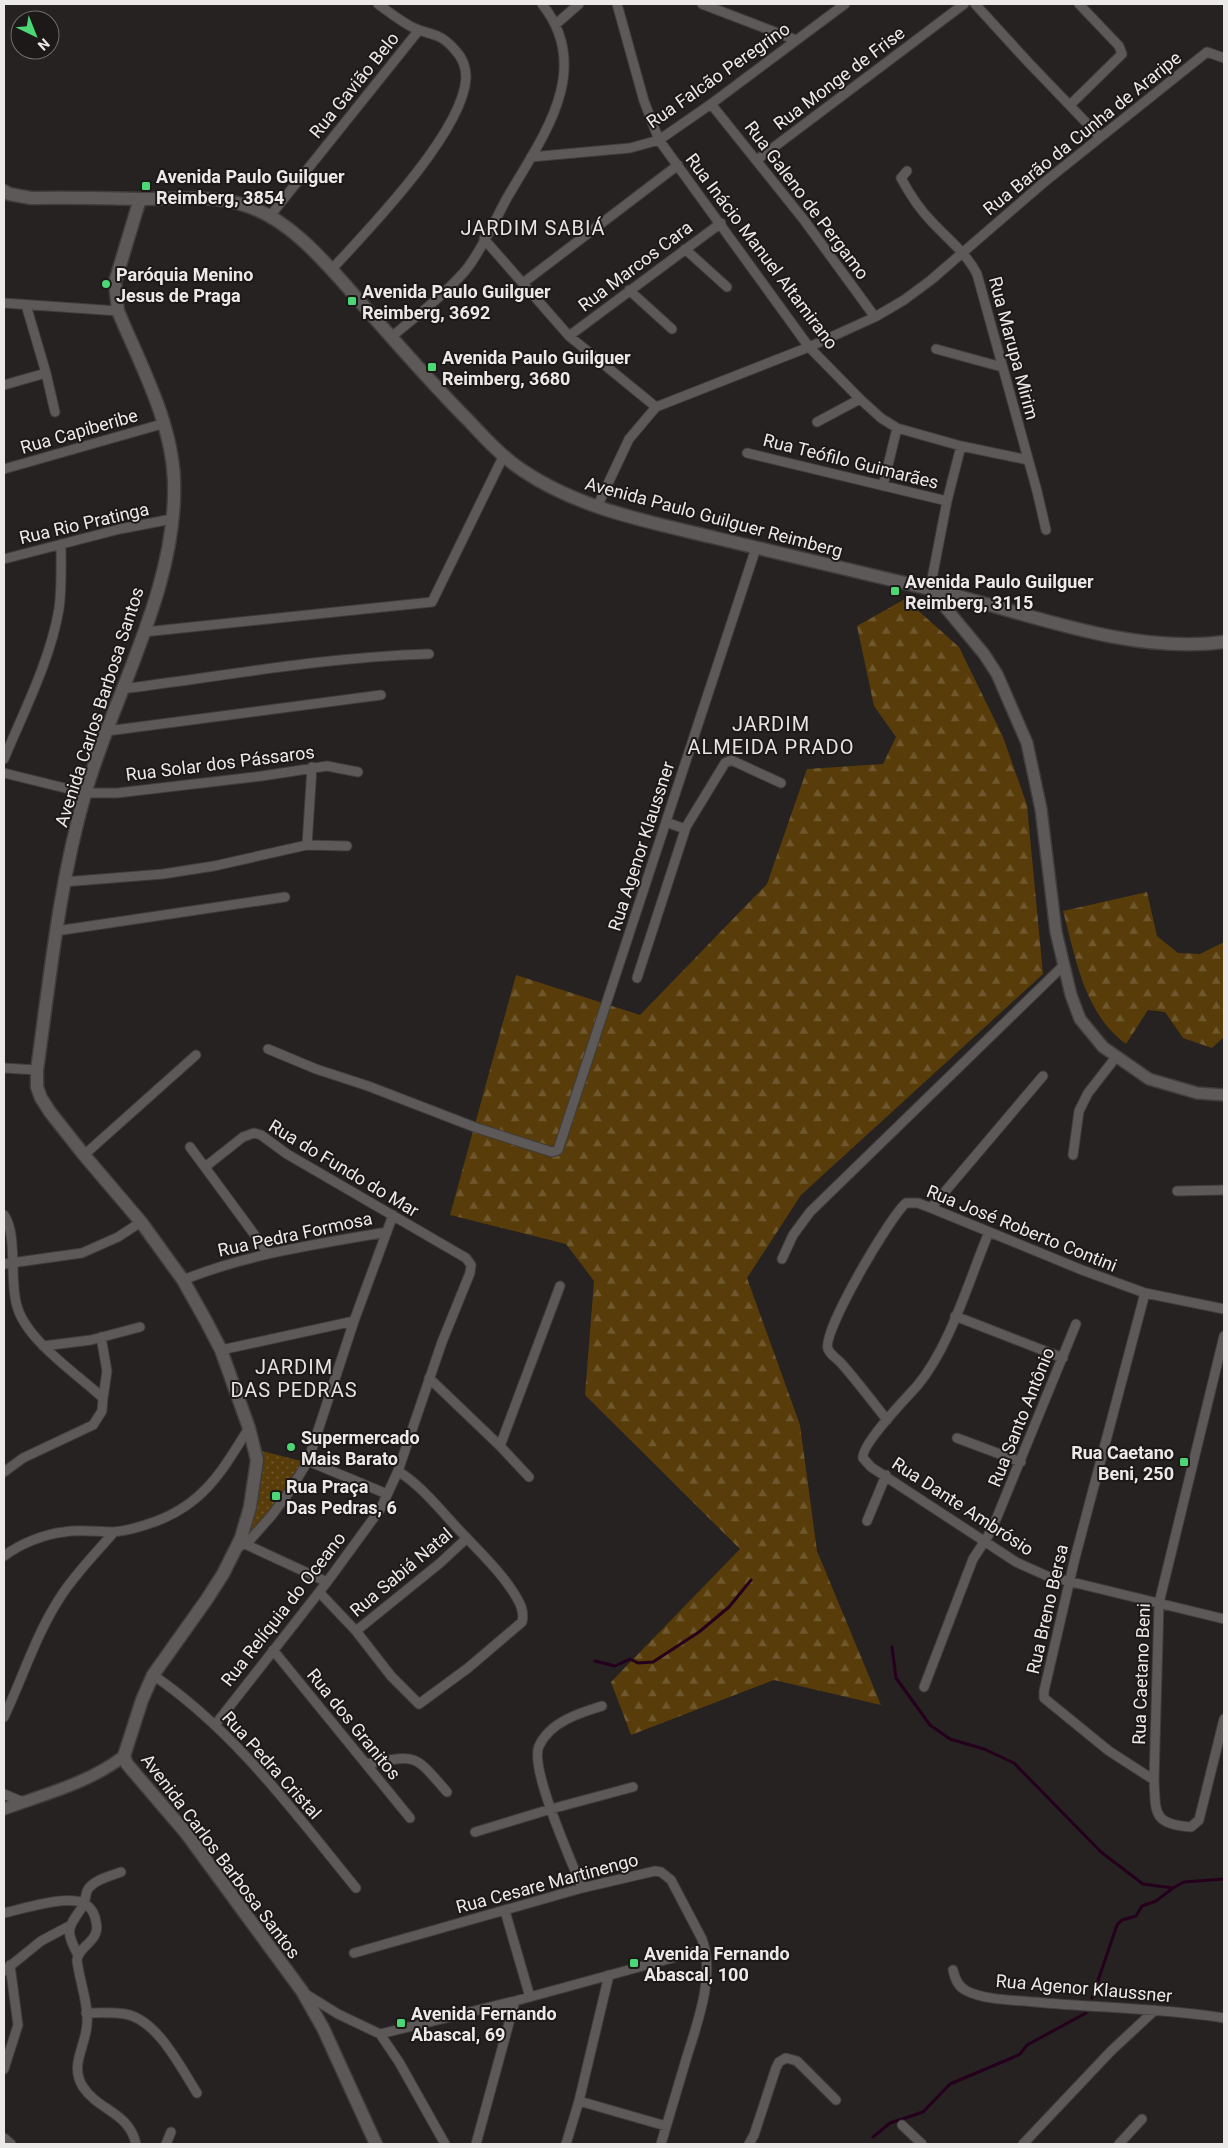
<svg xmlns="http://www.w3.org/2000/svg" width="1228" height="2148" viewBox="0 0 1228 2148" font-family="Roboto,sans-serif">
<style>
.grass{fill:url(#grass-dots)}
.forest{fill:url(#forest-firs)}
.lines{fill:none;stroke-linecap:round;stroke-linejoin:round}
.stream{stroke:#25001d;stroke-width:3}
.minor-casing{stroke:#3f3c3c;stroke-width:11}
.tertiary-casing{stroke:#3f3c3c;stroke-width:14}
.secondary-casing{stroke:#3f3c3c;stroke-width:15}
.minor{stroke:#5d5958;stroke-width:9}
.tertiary{stroke:#5d5958;stroke-width:11}
.secondary{stroke:#5d5958;stroke-width:12}
.poi-dot{fill:#4dd676;stroke:#1c1918;stroke-width:2}
.labels{text-anchor:middle;dominant-baseline:central;stroke-width:4;stroke-linejoin:round;paint-order:stroke}
.street-label{font-size:18px;fill:#ece9e9;stroke:#1c1918}
.poi-label{font-size:18px;font-weight:bold;fill:#ece9e9;stroke:#1c1918;text-anchor:start}
.quarter-label{font-size:20px;letter-spacing:1px;fill:#e7e2e2;stroke:#1c1918}
</style>
<defs>
<pattern id="grass-dots" width="8" height="8" patternUnits="userSpaceOnUse" patternTransform="scale(1.25)"><rect width="8" height="8" fill="#583c0a"/><path d="M2 2h.1M6 6h.1" fill="none" stroke="#70582e" stroke-width="1.8" stroke-linecap="round"/></pattern>
<pattern id="forest-firs" width="22" height="20" patternUnits="userSpaceOnUse" patternTransform="scale(1.25)"><rect width="22" height="20" fill="#583c0a"/><path d="M5 1l3.5 6h-7zM16 11l3.5 6h-7z" fill="#70582e"/></pattern>
</defs>
<rect width="100%" height="100%" fill="#252221"/>
<!-- grass -->
<path class="grass" d="M 262,1451 L 305,1462 L 288,1491 L 248,1539 L 246,1530 L 261,1463 Z"/>
<!-- forest -->
<path class="forest" d="M 905,599 L 959,647 L 1003,737 L 1027,805 L 1043,974 L 801,1195 L 747,1278 L 800,1425 L 817,1551 L 881,1705 L 774,1680 L 631,1735 L 611,1682 L 740,1549 L 585,1395 L 594,1281 L 566,1244 L 450,1215 L 516,975 L 640,1015 L 767,884 L 807,769 L 883,764 L 896,737 L 874,706 L 857,626 Z
M 1147,892 L 1157,936 L 1178,953 L 1200,954 L 1224,942 L 1224,1037 L 1212,1048 L 1183,1038 L 1165,1012 L 1148,1010 L 1126,1044 C 1084,1013 1076,959 1063,911 Z"/>
<g class="lines">
<!-- stream -->
<path class="stream" d="M 892,1647 L 896,1678 L 930,1725 L 950,1739 L 984,1749 L 1014,1763 L 1101,1852 L 1143,1884 L 1173,1888 L 1184,1882 L 1224,1879
M 595,1661 L 615,1666 L 630,1659 L 638,1663 L 653,1662 L 699,1632 L 729,1607 L 751,1580
M 1092,1998 L 1117,1925 L 1122,1920 L 1136,1916 L 1142,1906 L 1156,1901 L 1173,1888
M 873,2137 L 890,2123 L 923,2112 L 950,2084 L 1014,2057 L 1020,2054 L 1027,2045 L 1086,2013"/>
<defs>
<path id="minor" d="M 617,4 L 644,101 L 659,140 L 809,347 L 860,399 L 881,418 L 897,428 L 961,446 L 1028,460
M 702,4 L 796,40
M 975,4 L 1029,63 L 1100,137
M 556,24 L 579,4
M 711,104 L 804,220 L 875,317
M 1070,105 L 1122,54 L 1119,46 L 1079,4
M 531,157 L 630,148 L 659,140 L 711,104 L 845,4
M 757,160 L 964,4
M 907,171 L 901,178 C 909,193 921,211 933,223 C 948,239 967,254 977,274 L 1037,491 L 1046,530
M 270,216 L 419,30
M 484,239 L 569,336 L 656,407
M 685,249 L 727,287
M 332,269 C 369,229 463,132 466,78 C 466,67 462,57 455,50 C 439,31 430,36 412,27 C 400,21 389,12 378,4
M 523,283 L 678,165
M 629,290 L 672,329
M 4,303 L 118,311
M 26,305 L 46,373 L 55,412
M 569,336 L 721,223
M 391,337 C 417,316 443,296 465,271 C 481,252 495,220 507,198 C 541,139 595,70 542,4
M 936,349 L 1002,367
M 4,385 L 46,373
M 817,422 L 860,399
M 747,453 L 947,501
M 4,469 L 162,424
M 883,486 L 897,428
M 597,507 L 629,439 L 656,407 L 809,347 L 875,317 L 904,300 L 931,280 L 1042,184 L 1207,52 L 1224,58
M 4,559 L 120,529 L 172,519
M 930,589 L 947,501 L 961,446
M 144,632 L 432,602 L 504,455
M 122,689 C 224,676 325,657 429,654
M 107,731 L 381,695
M 4,759 C 24,711 50,661 59,609 C 62,588 61,565 61,544
M 4,773 L 85,793 L 117,793 L 262,776 L 327,766 L 358,772
M 666,822 L 685,829
M 307,845 L 312,767
M 63,882 L 163,874 L 214,866 L 307,845 L 347,846
M 56,931 L 285,897
M 637,978 L 686,827 L 725,763 L 731,760 L 781,783
M 268,1049 L 316,1069 L 368,1086 L 477,1128 L 552,1152 L 558,1150 L 756,548
M 4,1068 L 37,1070
M 190,1147 L 268,1253
M 84,1155 L 196,1055
M 1073,1155 L 1079,1111 L 1088,1093 L 1116,1057
M 205,1167 L 243,1137 L 254,1133 L 261,1135 L 287,1154 L 466,1258 L 471,1265 L 470,1273 L 442,1342 L 398,1471 L 381,1508 L 327,1582 L 215,1725
M 1177,1191 L 1224,1190
M 931,1208 L 1043,1076
M 4,1215 C 18,1234 9,1281 17,1306 C 26,1340 77,1374 103,1398 L 102,1411 L 93,1425 L 23,1458 L 4,1472
M 989,1232 C 969,1280 950,1347 917,1386 C 906,1398 861,1445 863,1458 L 871,1467 L 1016,1562 L 1047,1576 L 1224,1619
M 782,1259 L 793,1235 L 810,1212 L 1063,966
M 4,1264 L 82,1253 L 118,1237 L 141,1222
M 183,1280 C 248,1254 317,1244 387,1232
M 955,1316 L 1063,1358
M 1224,1336 L 1159,1603 L 1154,1780 C 1156,1813 1152,1824 1191,1827 L 1199,1820 L 1224,1719
M 101,1337 L 107,1371 L 103,1398
M 43,1346 L 91,1340 L 140,1327
M 221,1350 L 354,1321
M 429,1378 L 500,1446 L 560,1286
M 887,1420 C 872,1401 857,1381 841,1363 C 838,1359 830,1355 828,1349 C 821,1333 891,1215 906,1203 L 918,1203 L 931,1208 L 1082,1270 L 1145,1293
M 957,1438 L 1021,1462
M 500,1446 L 529,1477
M 308,1461 L 387,1494
M 867,1521 L 886,1475
M 245,1544 L 327,1582
M 236,1549 L 250,1540 L 272,1515 L 289,1492 L 308,1461 L 354,1321 L 393,1215
M 4,1556 C 20,1544 44,1534 64,1532 C 80,1529 97,1532 113,1532 C 128,1531 140,1527 154,1522 C 204,1504 222,1471 249,1428
M 319,1592 L 356,1631 L 391,1676 L 419,1704 L 468,1668 L 522,1622 C 524,1614 522,1607 518,1600 C 505,1576 480,1552 461,1532 C 441,1511 423,1487 398,1471
M 356,1631 L 440,1563 L 467,1538
M 273,1650 L 410,1818
M 153,1675 C 235,1731 294,1812 356,1888
M 924,1687 L 973,1559 L 988,1536 L 997,1517 L 1076,1324
M 4,1717 C 23,1677 36,1634 61,1596 C 76,1573 96,1553 114,1532
M 366,1764 C 418,1755 413,1753 447,1792
M 1154,1780 L 1109,1751 L 1044,1698 L 1044,1691 L 1075,1558 L 1145,1293 L 1224,1309
M 4,1794 L 23,1802
M 475,1832 L 551,1809 L 633,1787
M 582,1888 C 572,1862 529,1768 539,1746 C 550,1722 579,1713 602,1706
M 505,1911 L 530,1997
M 4,1913 C 22,1909 66,1895 83,1903 C 90,1906 93,1911 95,1917 C 96,1922 98,1927 96,1932 C 93,1944 79,1947 77,1960 C 79,1980 89,2004 87,2024 C 86,2046 69,2065 83,2087 C 99,2111 129,2112 136,2144
M 354,1953 L 582,1888 L 655,1871 L 661,1872 L 671,1880 L 702,1939 C 716,1977 696,2026 685,2063 C 677,2090 669,2117 661,2144
M 78,1955 C 65,1930 67,1929 83,1906 C 86,1901 85,1896 87,1891 C 92,1880 111,1876 121,1872
M 953,1970 C 955,1979 958,1987 967,1991 C 984,2000 1015,2000 1035,2002 C 1098,2008 1162,2008 1224,2018
M 4,1971 L 41,1941 L 71,1925
M 304,1993 L 338,2014 L 380,2034 L 515,2001 L 705,1949
M 86,2013 C 99,2013 113,2012 125,2014 C 157,2019 181,2068 197,2093
M 380,2034 L 399,2062 L 445,2144
M 4,2069 L 18,2025 L 10,1965
M 579,2101 L 666,2126
M 902,2125 L 922,2144
M 4,2138 L 11,2144
M 166,2144 L 171,2132
M 476,2144 L 515,2001
M 566,2144 L 579,2101 L 609,1975
M 749,2144 L 754,2135 L 776,2068 L 779,2062 L 786,2058 L 797,2061 L 836,2100
M 1023,2144 L 1111,2051 L 1155,2010
M 1119,2144 L 1142,2119"/>
<path id="tertiary" d="M 930,589 L 984,654 L 997,674 L 1027,743 L 1041,809 L 1056,932 L 1071,995 L 1080,1019 L 1103,1047 L 1149,1079 L 1197,1093 L 1224,1095
M 4,1809 C 45,1794 89,1783 124,1756"/>
<path id="secondary" d="M 4,191 L 9,194 L 31,198 C 69,197 106,198 144,199 C 176,199 213,195 244,205 C 290,219 325,262 356,297 C 393,339 429,381 468,420 C 485,438 502,457 522,470 C 579,509 650,522 716,538 C 788,555 859,572 930,589 C 1023,611 1127,655 1224,642
M 140,199 L 115,282 L 118,311 C 140,364 172,422 174,480 C 178,587 114,693 85,794 C 59,884 50,978 37,1070 L 37,1087 L 41,1098 L 50,1112 L 84,1155 L 141,1222 L 183,1280 L 206,1321 L 221,1350 L 249,1428 L 257,1460 L 250,1507 L 241,1538 L 223,1574 L 207,1599 L 153,1675 L 142,1700 L 124,1756 L 127,1764 L 186,1833 L 302,1991 L 323,2028 L 376,2144"/>
</defs>
<!-- minor casing -->
<use href="#minor" class="minor-casing"/>
<!-- tertiary casing -->
<use href="#tertiary" class="tertiary-casing"/>
<!-- secondary casing -->
<use href="#secondary" class="secondary-casing"/>
<!-- minor -->
<use href="#minor" class="minor"/>
<!-- tertiary -->
<use href="#tertiary" class="tertiary"/>
<!-- secondary -->
<use href="#secondary" class="secondary"/>
</g>
<!-- markers -->
<g class="poi-dot">
<rect x="141" y="181" width="10" height="10" rx="2.5"/>
<circle cx="106" cy="284" r="5"/>
<rect x="347" y="296" width="10" height="10" rx="2.5"/>
<rect x="427" y="362" width="10" height="10" rx="2.5"/>
<rect x="890" y="586" width="10" height="10" rx="2.5"/>
<circle cx="291" cy="1447" r="5"/>
<rect x="1179" y="1457" width="10" height="10" rx="2.5"/>
<rect x="271" y="1491" width="10" height="10" rx="2.5"/>
<rect x="629" y="1958" width="10" height="10" rx="2.5"/>
<rect x="396" y="2018" width="10" height="10" rx="2.5"/>
</g>
<g class="labels">
<!-- street labels -->
<g class="street-label">
<text transform="translate(718 75) rotate(-35)">Rua Falcão Peregrino</text>
<text transform="translate(839 78) rotate(-37)">Rua Monge de Frise</text>
<text transform="translate(354 85) rotate(-51)">Rua Gavião Belo</text>
<text transform="translate(1082 133) rotate(-39)">Rua Barão da Cunha de Araripe</text>
<text transform="translate(807 200) rotate(53)">Rua Galeno de Pergamo</text>
<text transform="translate(762 251) rotate(53)">Rua Inácio Manuel Altamirano</text>
<text transform="translate(635 266) rotate(-37)">Rua Marcos Cara</text>
<text transform="translate(1014 348) rotate(75)">Rua Marupa Mirim</text>
<text transform="translate(79 431) rotate(-16)">Rua Capiberibe</text>
<text transform="translate(851 461) rotate(14)">Rua Teófilo Guimarães</text>
<text transform="translate(714 517) rotate(15)">Avenida Paulo Guilguer Reimberg</text>
<text transform="translate(84 523) rotate(-13)">Rua Rio Pratinga</text>
<text transform="translate(99 707) rotate(-72)">Avenida Carlos Barbosa Santos</text>
<text transform="translate(220 763) rotate(-7)">Rua Solar dos Pássaros</text>
<text transform="translate(641 846) rotate(-72)">Rua Agenor Klaussner</text>
<text transform="translate(344 1168) rotate(31)">Rua do Fundo do Mar</text>
<text transform="translate(1022 1228) rotate(22)">Rua José Roberto Contini</text>
<text transform="translate(295 1234) rotate(-12)">Rua Pedra Formosa</text>
<text transform="translate(1021 1417) rotate(-68)">Rua Santo Antônio</text>
<text transform="translate(963 1506) rotate(33)">Rua Dante Ambrósio</text>
<text transform="translate(401 1572) rotate(-40)">Rua Sabiá Natal</text>
<text transform="translate(283 1609) rotate(-52)">Rua Relíquia do Oceano</text>
<text transform="translate(1047 1609) rotate(-77)">Rua Breno Bersa</text>
<text transform="translate(1141 1674) rotate(-88)">Rua Caetano Beni</text>
<text transform="translate(354 1724) rotate(51)">Rua dos Granitos</text>
<text transform="translate(272 1765) rotate(48)">Rua Pedra Cristal</text>
<text transform="translate(221 1856) rotate(53)">Avenida Carlos Barbosa Santos</text>
<text transform="translate(547 1883) rotate(-15)">Rua Cesare Martinengo</text>
<text transform="translate(1084 1988) rotate(5)">Rua Agenor Klaussner</text>
</g>
<!-- poi labels -->
<g class="poi-label">
<text x="156" y="176">Avenida Paulo Guilguer<tspan x="156" dy="21">Reimberg, 3854</tspan></text>
<text x="116" y="274">Paróquia Menino<tspan x="116" dy="21">Jesus de Praga</tspan></text>
<text x="362" y="291">Avenida Paulo Guilguer<tspan x="362" dy="21">Reimberg, 3692</tspan></text>
<text x="442" y="357">Avenida Paulo Guilguer<tspan x="442" dy="21">Reimberg, 3680</tspan></text>
<text x="905" y="581">Avenida Paulo Guilguer<tspan x="905" dy="21">Reimberg, 3115</tspan></text>
<text x="301" y="1437">Supermercado<tspan x="301" dy="21">Mais Barato</tspan></text>
<text x="1174" y="1452" text-anchor="end">Rua Caetano<tspan x="1174" dy="21">Beni, 250</tspan></text>
<text x="286" y="1486">Rua Praça<tspan x="286" dy="21">Das Pedras, 6</tspan></text>
<text x="644" y="1953">Avenida Fernando<tspan x="644" dy="21">Abascal, 100</tspan></text>
<text x="411" y="2013">Avenida Fernando<tspan x="411" dy="21">Abascal, 69</tspan></text>
</g>
<!-- quarter labels -->
<g class="quarter-label">
<text x="533" y="228">JARDIM SABIÁ</text>
<text x="771" y="724">JARDIM<tspan x="771" dy="23">ALMEIDA PRADO</tspan></text>
<text x="294" y="1367">JARDIM<tspan x="294" dy="23">DAS PEDRAS</tspan></text>
</g>
</g>
<!-- border -->
<rect width="1228" height="2148" fill="none" stroke="#ece9e9" stroke-width="10"/>
<!-- north arrow -->
<g transform="translate(35 35) rotate(137)"><circle r="24" fill="#1c1918" stroke="#6f6c6c"/>
<path d="M0-4L9 19L0 12L-9 19Z" fill="#4dd676"/>
<text y="-8" font-size="14" font-weight="bold" text-anchor="middle" fill="#ece9e9">N</text>
</g>
</svg>
